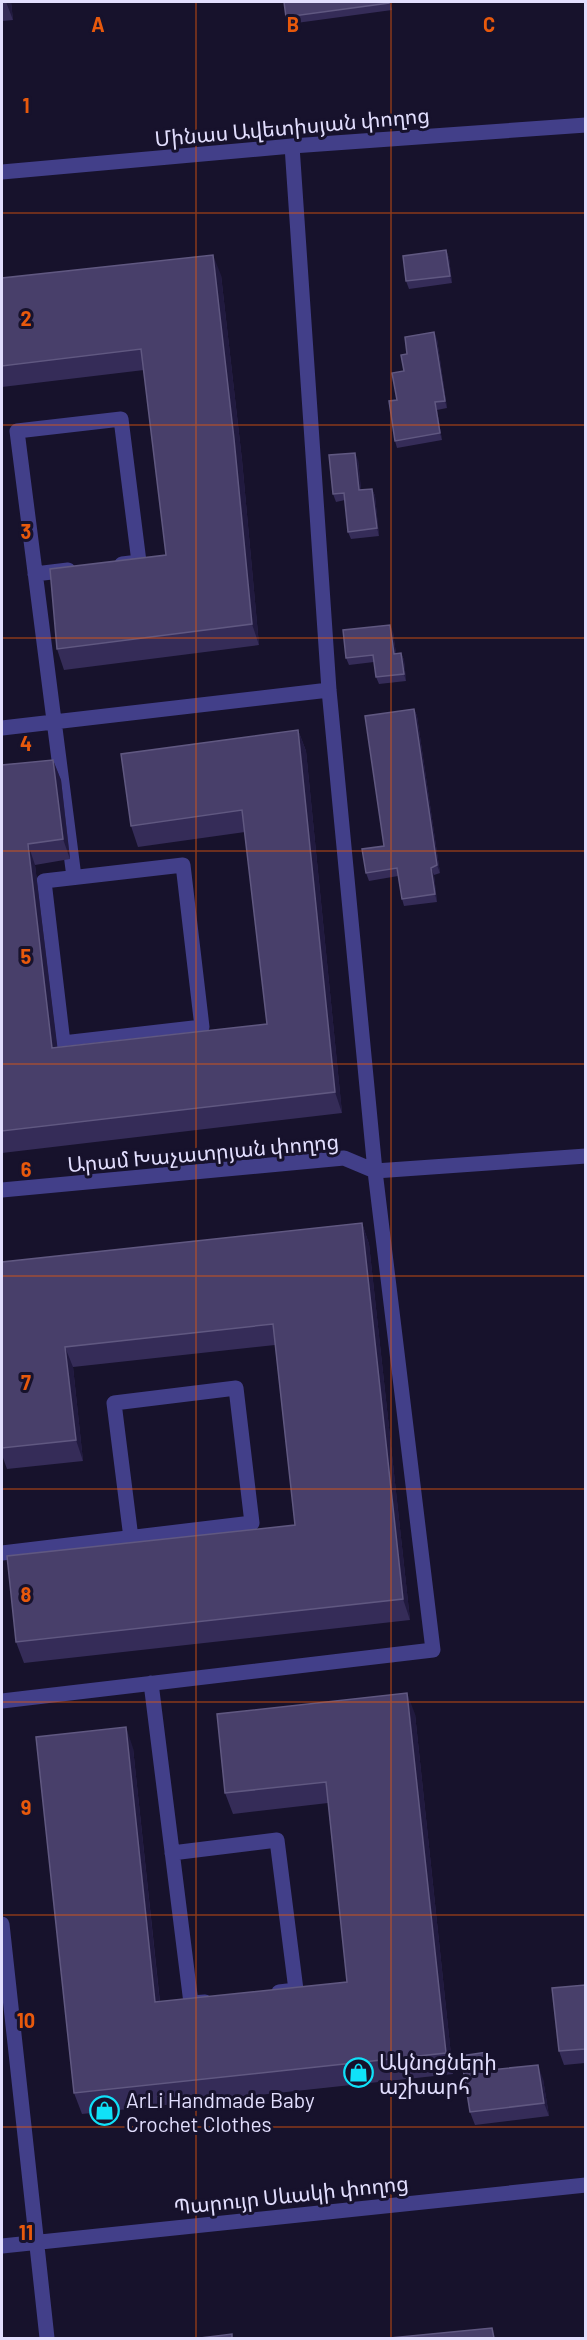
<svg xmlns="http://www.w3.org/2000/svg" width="587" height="2340" viewBox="0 0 587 2340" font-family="Barlow,'Noto Sans Armenian',sans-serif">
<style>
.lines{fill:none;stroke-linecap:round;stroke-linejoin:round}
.minor{stroke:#423f89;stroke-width:15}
.wall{fill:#352c58}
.shaded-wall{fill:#211a3f}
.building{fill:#483f6a;stroke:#605881;stroke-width:1.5}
.grid{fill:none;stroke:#e8590c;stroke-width:1.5;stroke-opacity:0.55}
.labels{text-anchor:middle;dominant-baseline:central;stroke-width:6;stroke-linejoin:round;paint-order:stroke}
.street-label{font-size:21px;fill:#e2defe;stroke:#17122c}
.poi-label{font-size:21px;fill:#e2defe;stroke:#17122c;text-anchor:start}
.grid-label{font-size:20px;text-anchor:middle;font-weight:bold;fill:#e8590c;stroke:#17122c;stroke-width:6;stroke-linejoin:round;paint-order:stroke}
</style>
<rect width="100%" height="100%" fill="#17122c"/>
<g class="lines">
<!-- minor -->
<path class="minor" d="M 2,172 L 292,146 L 586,125
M 35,574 L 68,570
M 2,728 L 329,690
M 183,865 L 202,1027 L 63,1043 L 44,881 Z
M 74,877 L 17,431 L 121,419 L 139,562 L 122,564
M 2,1190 L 344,1158 L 375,1171 L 586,1156
M 2,1553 L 252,1523 L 236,1388 L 114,1403 L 131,1538
M 151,1683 L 191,2003 L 205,2002
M 2,1701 L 433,1650 L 375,1171 L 329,690 L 292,146
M 172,1853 L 277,1840 L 296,1990 L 279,1992
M 2,1924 L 47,2338
M 2,2246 L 586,2185"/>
</g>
<!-- wall -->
<path class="wall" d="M 2,2 L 11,2 L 13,20 L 2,21 Z
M 390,2 L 392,10 L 289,24 L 286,17 Z
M 446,250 L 449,258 L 452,283 L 409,289 L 406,281 Z
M 221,275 L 242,460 L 259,645 L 64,670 L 57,649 L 166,555 L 144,370 L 2,387 L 2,278 Z
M 437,339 L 447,408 L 437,410 L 442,440 L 397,448 L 395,441 L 397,400 L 407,354 Z
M 358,460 L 361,490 L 372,489 L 375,496 L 379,536 L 351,539 L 348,532 L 345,500 L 336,502 L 333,494 Z
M 393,632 L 396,654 L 401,653 L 404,660 L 406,681 L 379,684 L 376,677 L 374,662 L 349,665 L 346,658 Z
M 414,709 L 417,716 L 440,873 L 434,875 L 437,902 L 404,906 L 402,899 L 398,876 L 369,881 L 366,873 L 384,846 Z
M 298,730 L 306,751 L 342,1113 L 2,1153 L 2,765 L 53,760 L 61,780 L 70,859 L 35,865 L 57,1047 L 267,1024 L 245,832 L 138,847 L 131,826 Z
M 362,1223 L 369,1244 L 410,1620 L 24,1663 L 16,1642 L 295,1525 L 275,1345 L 73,1367 L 83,1461 L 7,1469 L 2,1455 L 2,1262 Z
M 415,1714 L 453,2074 L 82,2114 L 74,2093 L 133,1748 L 160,2002 L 347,1982 L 328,1803 L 233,1814 L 225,1793 Z
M 585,1985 L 585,2063 L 564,2065 L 559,2051 Z
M 487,2052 L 492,2070 L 543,2079 L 549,2116 L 475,2125 L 470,2112 Z"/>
<!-- shaded-wall -->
<path class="shaded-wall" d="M 6,2 L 11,2 L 13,20 Z
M 446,250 L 449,258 L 452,283 L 450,276 Z
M 213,255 L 221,275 L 242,460 L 259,645 L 252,624 Z
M 434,332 L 437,339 L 447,408 L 445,401 Z
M 435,402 L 437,410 L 442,440 L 440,433 Z
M 355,453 L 358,460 L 362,498 L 359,490 Z
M 372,489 L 375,496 L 379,536 L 377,528 Z
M 390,625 L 393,632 L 397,661 L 394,654 Z
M 401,653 L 404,660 L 406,681 L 404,674 Z
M 414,709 L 417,716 L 440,873 L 437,865 Z
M 298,730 L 306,751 L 342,1113 L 335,1092 Z
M 53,760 L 61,780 L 70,859 L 63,839 Z
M 28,844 L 35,865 L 60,1068 L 52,1048 Z
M 431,868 L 434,875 L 437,902 L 435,894 Z
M 362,1223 L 369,1244 L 410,1620 L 403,1599 Z
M 65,1347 L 73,1367 L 83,1461 L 76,1440 Z
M 407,1693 L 415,1714 L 453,2074 L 446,2053 Z
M 126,1727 L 133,1748 L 162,2023 L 155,2002 Z
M 487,2052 L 492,2066 L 494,2084 L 490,2070 Z
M 538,2065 L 543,2079 L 549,2116 L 544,2103 Z"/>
<!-- building -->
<path class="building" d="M 284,2 L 389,2 L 389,3 L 286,17 Z
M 446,250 L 450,276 L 406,281 L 403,256 Z
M 213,255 L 234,439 L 252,624 L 57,649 L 50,569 L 166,555 L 141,349 L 2,366 L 2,278 Z
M 434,332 L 445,401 L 435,402 L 440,433 L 395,441 L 389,401 L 397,400 L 392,373 L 404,371 L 401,355 L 407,354 L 405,337 Z
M 355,453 L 359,490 L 372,489 L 377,528 L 348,532 L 344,493 L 333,494 L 329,455 Z
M 390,625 L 394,654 L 401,653 L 404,674 L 376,677 L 373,655 L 346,658 L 343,630 Z
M 414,709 L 437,865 L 431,868 L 435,894 L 402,899 L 397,868 L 366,873 L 362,849 L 384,846 L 365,716 Z
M 298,730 L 335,1092 L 2,1131 L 2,765 L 53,760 L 63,839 L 28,844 L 52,1048 L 267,1024 L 242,810 L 131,826 L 121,754 Z
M 362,1223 L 403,1599 L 16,1642 L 7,1556 L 295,1525 L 273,1324 L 65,1347 L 76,1440 L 2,1448 L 2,1262 Z
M 407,1693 L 446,2053 L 74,2093 L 36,1737 L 126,1727 L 155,2002 L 347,1982 L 326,1782 L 225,1793 L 217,1714 Z
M 585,1985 L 585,2049 L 559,2051 L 552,1988 Z
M 487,2052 L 490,2070 L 538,2065 L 544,2103 L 470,2112 L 461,2056 Z
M 492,2328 L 494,2338 L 390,2338 Z
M 232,2334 L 232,2338 L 200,2338 Z"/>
<!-- grid -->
<path class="grid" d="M 196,2 L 196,2338M 391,2 L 391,2338M 2,213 L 586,213M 2,425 L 586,425M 2,638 L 586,638M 2,851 L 586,851M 2,1064 L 586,1064M 2,1276 L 586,1276M 2,1489 L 586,1489M 2,1702 L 586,1702M 2,1915 L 586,1915M 2,2127 L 586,2127"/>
<!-- icons -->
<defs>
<symbol id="shop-ring" viewBox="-11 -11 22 22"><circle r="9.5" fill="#17122c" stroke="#10e1f8" stroke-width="1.5"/><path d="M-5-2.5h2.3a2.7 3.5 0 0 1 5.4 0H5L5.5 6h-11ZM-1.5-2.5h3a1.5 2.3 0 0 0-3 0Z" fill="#10e1f8"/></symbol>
</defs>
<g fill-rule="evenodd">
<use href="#shop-ring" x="342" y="2056" width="33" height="33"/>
<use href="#shop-ring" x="88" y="2094" width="33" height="33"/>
</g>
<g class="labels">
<!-- street labels -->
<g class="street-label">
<text transform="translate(292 126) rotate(-5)">Մինաս Ավետիսյան փողոց</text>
<text transform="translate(203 1152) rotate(-5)">Արամ Խաչատրյան փողոց</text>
<text transform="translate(291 2194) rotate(-6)">Պարույր Սևակի փողոց</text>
</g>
<!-- poi labels -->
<g class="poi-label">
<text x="379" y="2061">Ակնոցների<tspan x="379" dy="24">աշխարհ</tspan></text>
<text x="126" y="2099">ArLi Handmade Baby<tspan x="126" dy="24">Crochet Clothes</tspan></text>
</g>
</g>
<g class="grid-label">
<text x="98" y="32">A</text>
<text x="293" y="32">B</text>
<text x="489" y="32">C</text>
<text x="26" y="113">1</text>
<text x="26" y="326">2</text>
<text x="26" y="539">3</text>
<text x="26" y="751">4</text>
<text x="26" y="964">5</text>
<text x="26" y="1177">6</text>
<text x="26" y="1390">7</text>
<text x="26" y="1602">8</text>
<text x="26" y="1815">9</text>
<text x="26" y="2028">10</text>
<text x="26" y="2240">11</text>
</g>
<!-- border -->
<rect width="587" height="2340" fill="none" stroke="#e2defe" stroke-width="6"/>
</svg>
